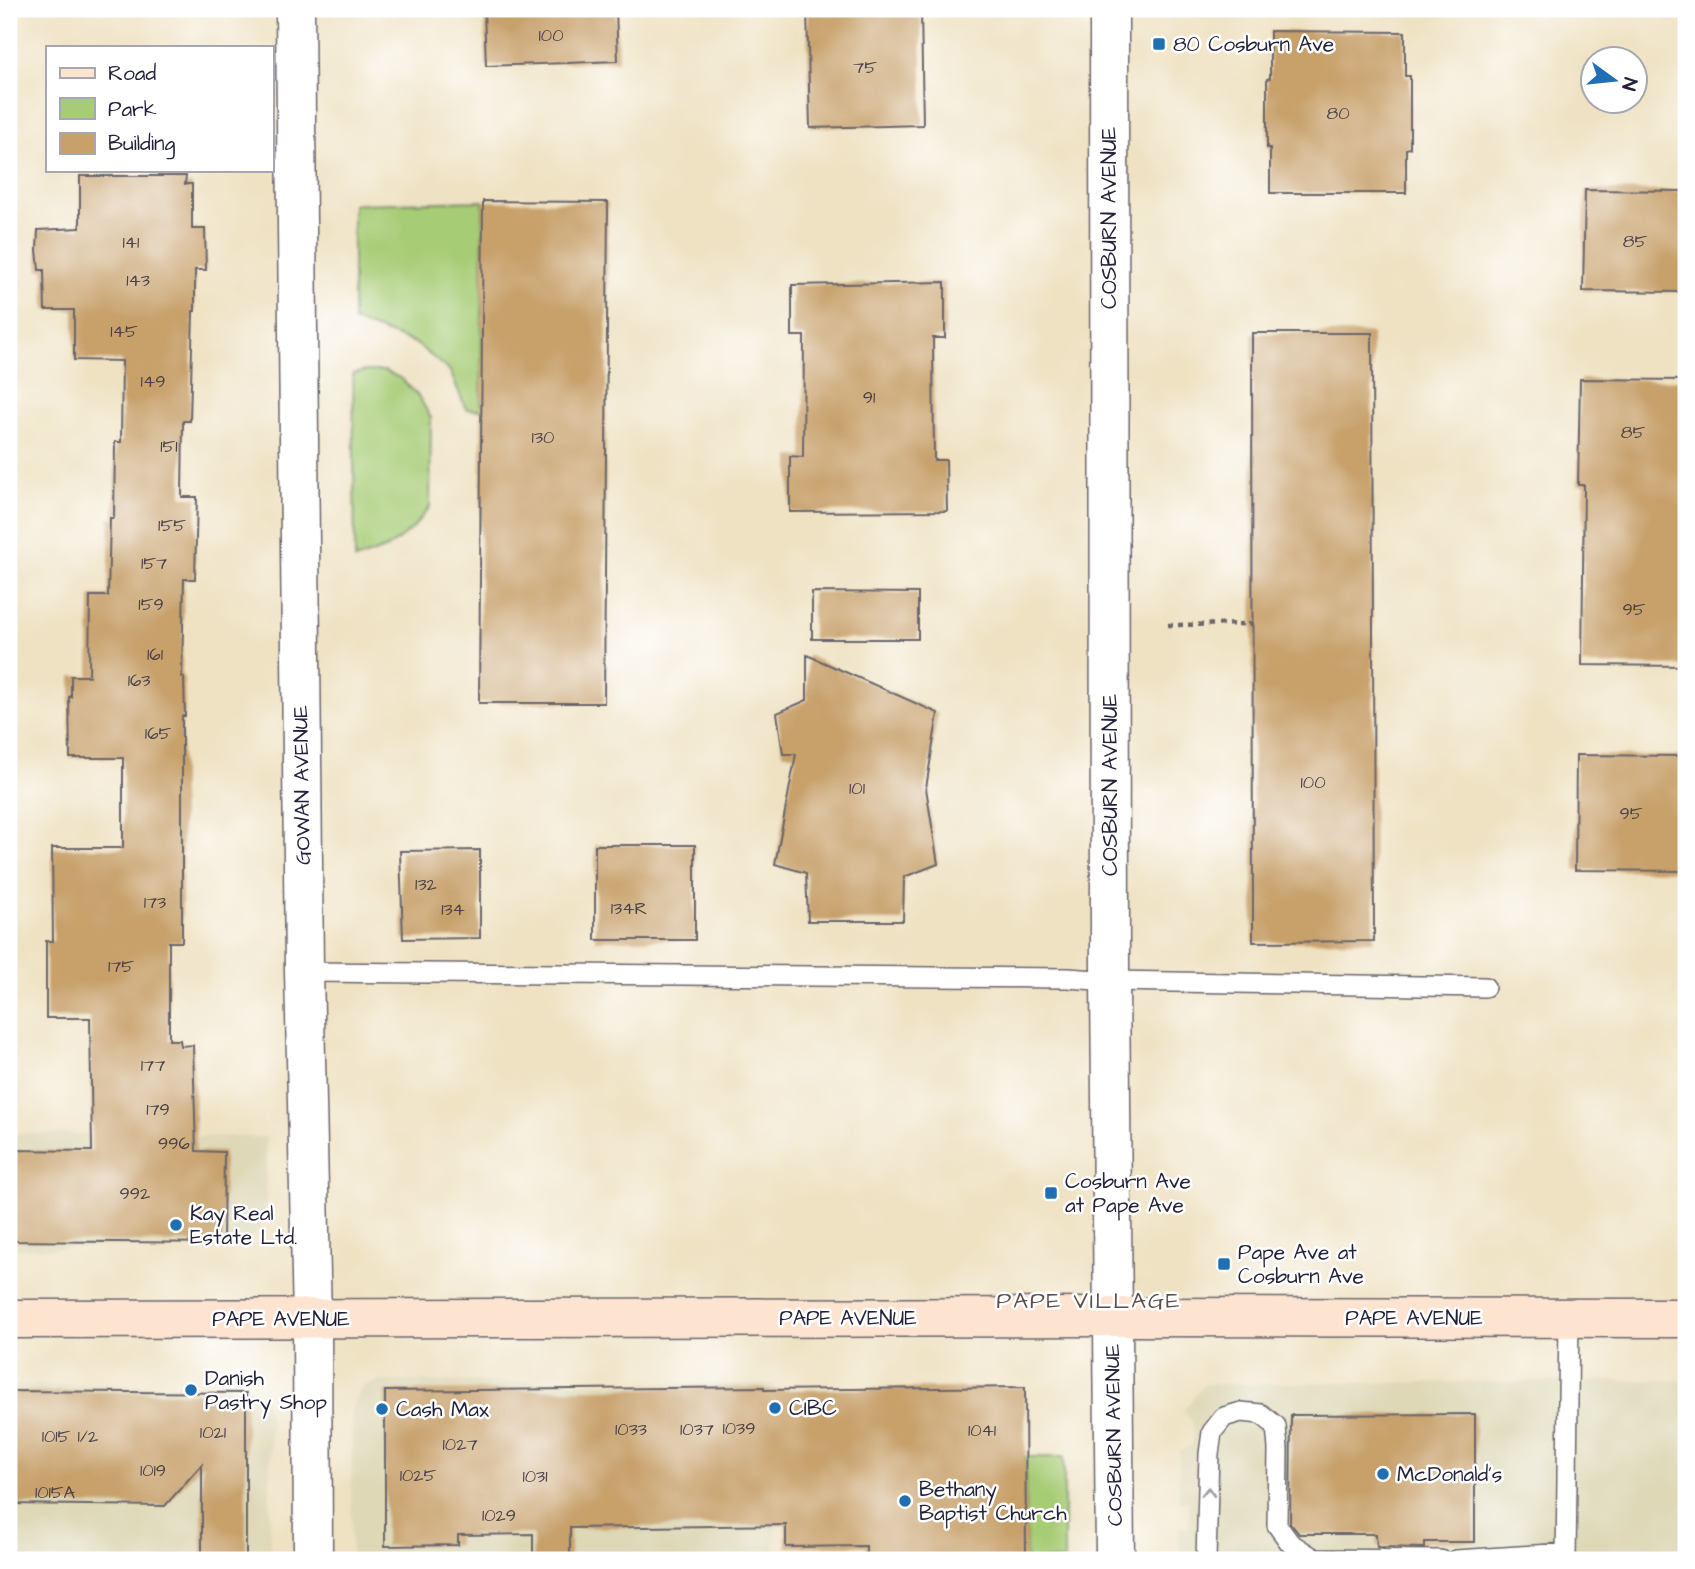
<svg xmlns="http://www.w3.org/2000/svg" width="1695" height="1569" viewBox="0 0 1695 1569" font-family="'Architects Daughter',sans-serif">
<style>
.built{fill:#ded8b7}
.green{fill:#a7cc76;stroke:#647758;stroke-width:2}
.building{fill:#c7a06a}
.lines{fill:none;stroke-linecap:round;stroke-linejoin:round}
.service-casing{stroke:#6a656b;stroke-width:22}
.minor-casing{stroke:#6a656b;stroke-width:41}
.tertiary-casing{stroke:#6a656b;stroke-width:41}
.secondary-casing{stroke:#6a656b;stroke-width:41}
.path{stroke:#6a656b;stroke-width:4.5;stroke-dasharray:5 5;stroke-linecap:butt}
.service{stroke:#fff;stroke-width:19}
.minor{stroke:#fff;stroke-width:38}
.tertiary{stroke:#fff;stroke-width:38}
.secondary{stroke:#fde4d1;stroke-width:38}
.oneway{stroke:#9c9ca7}
.poi-dot{fill:#1f6fb2;stroke:#fff;stroke-width:2.5}
.labels{text-anchor:middle;dominant-baseline:central;stroke-width:5;stroke-linejoin:round;paint-order:stroke}
.number-label{font-size:18px;fill:#4b4247}
.poi-label{font-size:21px;fill:#22223b;stroke:#fff;text-anchor:start}
.street-label{font-size:21px;fill:#22223b;stroke:#fff}
.neighbourhood-label{font-size:23px;letter-spacing:2px;fill:#5c4e4b;stroke:#fff}
</style>
<rect width="100%" height="100%" fill="#fff"/>
<filter id="ink" filterUnits="userSpaceOnUse"><feTurbulence type="fractalNoise" baseFrequency=".0143" numOctaves="2"/><feDisplacementMap in="SourceGraphic" scale="14" xChannelSelector="R" yChannelSelector="G"/><feConvolveMatrix kernelMatrix="1 2 1 2 8 2 1 2 1" color-interpolation-filters="sRGB"/></filter>
<filter id="wash" filterUnits="userSpaceOnUse"><feTurbulence type="fractalNoise" baseFrequency=".00686" numOctaves="4" result="noise"/><feDisplacementMap in="SourceGraphic" scale="28" xChannelSelector="R" yChannelSelector="G"/><feGaussianBlur stdDeviation="1.57" result="paint"/><feColorMatrix in="noise" values="0 0 0 0 0 0 0 0 0 0 0 0 0 0 0 0 0 1.4 0 .05"/><feComposite in="paint" operator="in"/></filter>
<g filter="url(#wash)">
<rect width="100%" height="100%" fill="#efe2c3"/>
<!-- built -->
<path class="built" d="M 9,1133 L 266,1137 L 266,1212 L 260,1230 L 241,1245 L 9,1249 Z
M 1686,1380 L 1686,1560 L 1179,1560 L 1179,1527 L 1189,1527 L 1188,1501 L 1179,1501 L 1179,1451 L 1192,1445 L 1193,1422 L 1183,1411 L 1204,1384 Z
M 379,1381 L 774,1384 L 776,1560 L 351,1560 L 352,1407 L 363,1386 Z
M 9,1385 L 246,1385 L 265,1398 L 270,1422 L 270,1560 L 9,1560 Z"/>
<!-- green -->
<path class="green" d="M 483,201 L 481,410 L 466,409 L 450,371 L 415,343 L 353,321 L 353,204 Z
M 366,371 L 385,371 L 402,379 L 419,397 L 431,418 L 430,507 L 412,529 L 387,548 L 355,560 L 353,374 Z
M 1025,1457 L 1064,1457 L 1064,1560 L 1026,1560 Z"/>
<g id="blocks">
<!-- building -->
<path class="building" d="M 484,9 L 616,9 L 618,61 L 486,66 Z
M 807,9 L 921,9 L 923,125 L 810,128 Z
M 1270,31 L 1405,32 L 1405,76 L 1410,76 L 1410,148 L 1406,149 L 1406,193 L 1270,193 L 1270,148 L 1267,148 L 1267,79 L 1270,78 Z
M 80,176 L 186,176 L 185,184 L 192,184 L 192,229 L 205,229 L 206,270 L 195,270 L 195,311 L 193,311 L 190,421 L 183,421 L 182,497 L 197,497 L 195,579 L 184,579 L 182,677 L 184,677 L 185,716 L 182,716 L 182,942 L 169,942 L 169,1040 L 180,1040 L 181,1046 L 193,1045 L 196,1151 L 224,1152 L 223,1243 L 9,1241 L 9,1150 L 92,1151 L 90,1018 L 46,1018 L 46,941 L 53,941 L 52,848 L 123,848 L 123,758 L 70,758 L 69,697 L 71,697 L 71,676 L 89,676 L 90,596 L 108,596 L 110,518 L 114,518 L 115,442 L 121,442 L 122,361 L 74,360 L 74,310 L 45,310 L 44,270 L 39,270 L 37,250 L 38,230 L 80,228 Z
M 1585,190 L 1686,191 L 1686,292 L 1583,291 Z
M 483,201 L 608,202 L 604,703 L 479,703 Z
M 945,282 L 945,338 L 933,338 L 934,460 L 946,460 L 947,511 L 790,512 L 790,456 L 803,457 L 804,336 L 792,336 L 792,285 Z
M 1252,333 L 1372,333 L 1374,941 L 1253,942 Z
M 1580,379 L 1686,380 L 1686,666 L 1582,665 L 1584,485 L 1578,485 Z
M 812,592 L 918,593 L 918,639 L 812,639 Z
M 807,655 L 938,713 L 926,788 L 938,864 L 904,877 L 903,921 L 808,921 L 806,873 L 775,864 L 796,754 L 783,754 L 777,713 L 807,700 Z
M 1576,755 L 1686,756 L 1686,871 L 1575,870 Z
M 595,845 L 695,845 L 695,940 L 595,940 Z
M 480,850 L 480,938 L 403,939 L 400,851 Z
M 764,1387 L 764,1390 L 1025,1387 L 1026,1560 L 866,1560 L 866,1546 L 786,1547 L 786,1525 L 570,1528 L 570,1560 L 533,1560 L 533,1534 L 458,1535 L 458,1545 L 385,1546 L 385,1391 Z
M 9,1391 L 246,1393 L 246,1560 L 202,1560 L 202,1464 L 165,1506 L 9,1504 Z
M 1475,1414 L 1475,1542 L 1425,1542 L 1425,1548 L 1377,1547 L 1376,1534 L 1299,1534 L 1290,1523 L 1291,1415 Z"/>
</g>
</g>
<g filter="url(#ink)">
<use href="#blocks" fill-opacity="0" stroke="#6a656b" stroke-width="2"/>
<g class="lines">
<defs>
<path id="service" d="M 304,972 L 1068,978 L 1110,981 L 1485,987
M 1206,1560 L 1209,1454 L 1212,1432 L 1224,1417 L 1241,1412 L 1261,1414 L 1276,1426 L 1278,1449 L 1277,1525 L 1290,1543 L 1315,1559 L 1440,1560
M 1456,1560 L 1566,1553
M 1566,1560 L 1569,1318"/>
<path id="minor" d="M 295,9 L 304,972 L 312,1319 L 313,1560"/>
<path id="tertiary" d="M 1109,9 L 1110,981 L 1115,1560"/>
<path id="secondary" d="M 9,1319 L 1113,1317 L 1686,1318"/>
</defs>
<!-- service casing -->
<use href="#service" class="service-casing"/>
<!-- minor casing -->
<use href="#minor" class="minor-casing"/>
<!-- tertiary casing -->
<use href="#tertiary" class="tertiary-casing"/>
<!-- secondary casing -->
<use href="#secondary" class="secondary-casing"/>
<!-- path -->
<path class="path" d="M 1168,625 L 1253,624"/>
<!-- service -->
<use href="#service" class="service"/>
<!-- minor -->
<use href="#minor" class="minor"/>
<!-- tertiary -->
<use href="#tertiary" class="tertiary"/>
<!-- secondary -->
<use href="#secondary" class="secondary"/>
</g>
<!-- one-way arrows -->
<defs><path id="oneway-chevron" d="M-2-3.5L2.5 0L-2 3.5" fill="none" stroke-width="1.6" stroke-linecap="round" stroke-linejoin="round" transform="scale(1.75)"/></defs>
<use class="oneway" href="#oneway-chevron" transform="translate(1208 1492) rotate(-88)"/>
</g>
<!-- markers -->
<g class="poi-dot">
<rect x="1152" y="37" width="14" height="14" rx="3.5"/>
<rect x="1044" y="1186" width="14" height="14" rx="3.5"/>
<circle cx="176" cy="1225" r="7"/>
<rect x="1217" y="1257" width="14" height="14" rx="3.5"/>
<circle cx="191" cy="1390" r="7"/>
<circle cx="775" cy="1408" r="7"/>
<circle cx="382" cy="1409" r="7"/>
<circle cx="1383" cy="1474" r="7"/>
<circle cx="905" cy="1501" r="7"/>
</g>
<g class="labels">
<!-- number labels -->
<g class="number-label">
<text x="551" y="35">100</text>
<text x="865" y="67">75</text>
<text x="1338" y="113">80</text>
<text x="1635" y="241">85</text>
<text x="131" y="242">141</text>
<text x="138" y="280">143</text>
<text x="124" y="331">145</text>
<text x="153" y="381">149</text>
<text x="869" y="397">91</text>
<text x="1633" y="432">85</text>
<text x="543" y="437">130</text>
<text x="169" y="446">151</text>
<text x="172" y="525">155</text>
<text x="154" y="563">157</text>
<text x="151" y="604">159</text>
<text x="1634" y="609">95</text>
<text x="155" y="654">161</text>
<text x="139" y="680">163</text>
<text x="158" y="733">165</text>
<text x="1313" y="782">100</text>
<text x="857" y="788">101</text>
<text x="1631" y="813">95</text>
<text x="426" y="884">132</text>
<text x="155" y="902">173</text>
<text x="629" y="908">134R</text>
<text x="453" y="909">134</text>
<text x="121" y="966">175</text>
<text x="153" y="1065">177</text>
<text x="158" y="1109">179</text>
<text x="174" y="1143">996</text>
<text x="135" y="1193">992</text>
<text x="739" y="1428">1039</text>
<text x="631" y="1429">1033</text>
<text x="697" y="1429">1037</text>
<text x="982" y="1430">1041</text>
<text x="213" y="1432">1021</text>
<text x="70" y="1436">1015 1/2</text>
<text x="460" y="1444">1027</text>
<text x="153" y="1470">1019</text>
<text x="418" y="1475">1025</text>
<text x="535" y="1476">1031</text>
<text x="55" y="1492">1015A</text>
<text x="499" y="1515">1029</text>
</g>
<!-- poi labels -->
<g class="poi-label">
<text x="1173" y="44">80 Cosburn Ave</text>
<text x="1065" y="1181">Cosburn Ave<tspan x="1065" dy="24">at Pape Ave</tspan></text>
<text x="190" y="1213">Kay Real<tspan x="190" dy="24">Estate Ltd.</tspan></text>
<text x="1238" y="1252">Pape Ave at<tspan x="1238" dy="24">Cosburn Ave</tspan></text>
<text x="205" y="1378">Danish<tspan x="205" dy="24">Pastry Shop</tspan></text>
<text x="789" y="1408">CIBC</text>
<text x="396" y="1409">Cash Max</text>
<text x="1397" y="1474">McDonald's</text>
<text x="919" y="1489">Bethany<tspan x="919" dy="24">Baptist Church</tspan></text>
</g>
<!-- street labels -->
<g class="street-label">
<text transform="translate(1109 218) rotate(-90)">COSBURN AVENUE</text>
<text transform="translate(302 785) rotate(-91)">GOWAN AVENUE</text>
<text transform="translate(1110 785) rotate(-90)">COSBURN AVENUE</text>
<text x="848" y="1318">PAPE AVENUE</text>
<text x="1414" y="1318">PAPE AVENUE</text>
<text x="281" y="1319">PAPE AVENUE</text>
<text transform="translate(1114 1435) rotate(-91)">COSBURN AVENUE</text>
</g>
<!-- neighbourhood labels -->
<g class="neighbourhood-label">
<text x="1089" y="1301">PAPE VILLAGE</text>
</g>
</g>
<!-- margin -->
<rect width="1695" height="1569" fill="none" stroke="#fff" stroke-width="35"/>
<!-- legend -->
<rect x="46" y="46" width="228" height="126" fill="#ffffff" stroke="#a7a7b1" stroke-width="2"/>
<rect x="60" y="68" width="35" height="10" fill="#fde4d1" stroke="#a7a7b1" stroke-width="2"/>
<text x="108" y="80" font-size="21" fill="#22223b">Road</text>
<rect x="60" y="98" width="35" height="21" fill="#a7cc76" stroke="#a7a7b1" stroke-width="2"/>
<text x="108" y="116" font-size="21" fill="#22223b">Park</text>
<rect x="60" y="133" width="35" height="21" fill="#c7a06a" stroke="#a7a7b1" stroke-width="2"/>
<text x="108" y="150" font-size="21" fill="#22223b">Building</text>
<!-- north arrow -->
<g transform="translate(1614 80) rotate(105)"><circle r="33" fill="#ffffff" stroke="#a7a7b1" stroke-width="2"/>
<path d="M0-5L12 26L0 18L-12 26Z" fill="#1f6fb2"/>
<text y="-10" font-size="19" font-weight="bold" text-anchor="middle" fill="#22223b">N</text>
</g>
</svg>
